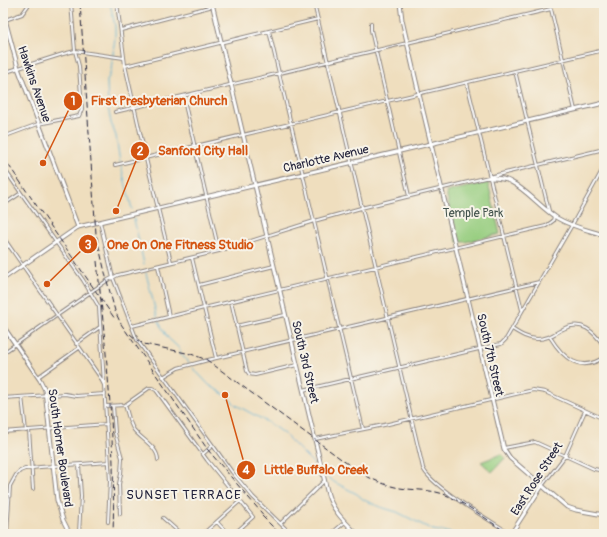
<svg xmlns="http://www.w3.org/2000/svg" width="607" height="537" viewBox="0 0 607 537" font-family="Pangolin,sans-serif">
<style>
.green{fill:#96cd7f;stroke:#5c785d}
.lines{fill:none;stroke-linecap:round;stroke-linejoin:round}
.stream{stroke:#55aed2;stroke-width:1}
.street-casing{stroke:#88807c;stroke-width:4}
.secondary-casing{stroke:#88807c;stroke-width:5}
.primary-casing{stroke:#88807c;stroke-width:5}
.street{stroke:#fff;stroke-width:2}
.secondary{stroke:#fff;stroke-width:3}
.primary{stroke:#fff;stroke-width:3}
.rail{stroke:#22223b;stroke-width:1;stroke-dasharray:6 3;stroke-linecap:butt}
.labels{text-anchor:middle;dominant-baseline:central;stroke-width:4;stroke-linejoin:round;paint-order:stroke}
.street-label{font-size:12px;fill:#22223b;stroke:#f7f3e8}
.park-label{font-size:12px;fill:#45554f;stroke:#f7f3e8}
.neighbourhood-label{font-size:13px;letter-spacing:1px;fill:#22223b;stroke:#f7f3e8}
.leader{fill:none;stroke:#d45411;stroke-width:1.5}
.callout-dot{fill:#d45411;stroke:#f7f3e8;stroke-width:1.5}
.mark-label{font-size:12px;text-anchor:middle;font-weight:bold;fill:#fff}
.callout-label{font-size:13px;text-anchor:middle;font-weight:bold;fill:#d45411;stroke:#f7f3e8;stroke-width:4;stroke-linejoin:round;paint-order:stroke}
</style>
<rect width="100%" height="100%" fill="#f7f3e8"/>
<filter id="ink" filterUnits="userSpaceOnUse"><feTurbulence type="fractalNoise" baseFrequency=".025" numOctaves="2"/><feDisplacementMap in="SourceGraphic" scale="8" xChannelSelector="R" yChannelSelector="G"/><feConvolveMatrix kernelMatrix="1 2 1 2 8 2 1 2 1" color-interpolation-filters="sRGB"/></filter>
<filter id="wash" filterUnits="userSpaceOnUse"><feTurbulence type="fractalNoise" baseFrequency=".012" numOctaves="4" result="noise"/><feDisplacementMap in="SourceGraphic" scale="16" xChannelSelector="R" yChannelSelector="G"/><feGaussianBlur stdDeviation="0.9" result="paint"/><feColorMatrix in="noise" values="0 0 0 0 0 0 0 0 0 0 0 0 0 0 0 0 0 1.4 0 .05"/><feComposite in="paint" operator="in"/></filter>
<g filter="url(#wash)">
<rect width="100%" height="100%" fill="#efdebe"/>
<!-- green -->
<path class="green" d="M 488,182 L 500,234 L 466,242 L 457,242 L 446,192 Z
M 501,454 L 505,458 L 492,472 L 481,462 Z"/>
<g class="lines">
<!-- stream -->
<path class="stream" d="M 110,3 L 115,26 L 115,37 L 111,71 L 107,81 L 108,107 L 111,123 L 116,136 L 120,162
M 121,166 L 132,209
M 134,219 L 144,264
M 146,273 L 157,317
M 158,321 L 168,338 L 180,349 L 180,353 L 189,363
M 193,368 L 209,385 L 225,395 L 236,405 L 269,423 L 284,434 L 317,467
M 327,476 L 334,482 L 357,494 L 364,500 L 380,507 L 397,512 L 433,530 L 457,534"/>
</g>
</g>
<g filter="url(#ink)">
<g class="lines">
<defs>
<path id="street" d="M 117,3 L 125,65 L 146,159 L 171,262
M 314,3 L 423,468 C 430,486 493,522 511,534
M 5,20 L 22,14 L 30,3
M 371,23 L 371,30 L 409,196
M 121,30 L 213,6
M 269,31 L 363,429
M 125,66 L 318,19
M 515,71 L 549,211
M 3,73 L 63,54 L 75,51 L 124,58
M 467,83 L 522,310
M 183,96 L 219,251
M 115,112 L 551,9 L 575,110
M 3,137 L 38,124 L 79,116 L 82,109 L 79,66 L 75,51 L 71,3
M 115,165 L 604,50
M 3,167 L 21,193 L 83,280 L 99,307 L 104,383
M 3,205 L 21,193
M 100,222 L 113,278 L 137,340 L 232,472 L 253,497 L 291,534
M 3,237 L 100,377 L 104,385 L 110,481 L 108,522
M 3,249 L 9,246
M 192,258 L 216,358
M 158,266 L 169,316
M 199,285 L 274,266
M 231,301 L 247,371 L 249,374 L 255,375 L 297,365
M 132,326 L 204,308 L 546,226 L 553,221 L 554,216
M 236,326 L 285,315
M 512,329 C 520,334 528,339 537,339 C 548,339 554,334 563,329 C 582,319 594,332 604,346
M 550,337 C 563,358 580,374 604,357
M 76,344 L 100,327
M 3,353 L 108,280 L 118,275 L 219,251 L 314,221 L 361,208 L 604,149
M 38,377 L 79,348
M 163,377 L 178,368 L 208,360 L 539,282
M 303,390 L 496,345 L 501,344 L 506,339 L 572,225 L 604,167
M 22,397 L 26,431
M 3,398 L 65,394 L 76,396 L 105,394
M 125,405 C 128,414 129,423 134,430 C 141,439 158,447 158,460
M 106,406 L 125,405 L 149,388 L 152,388 L 156,390 L 207,460 L 253,517 L 234,534
M 113,406 L 115,433 L 122,458 L 121,474 L 119,484 L 120,514
M 29,430 L 33,489
M 3,432 L 107,424
M 315,439 L 384,425 L 533,390 L 545,392 L 604,419
M 504,448 L 535,442 L 594,469 L 604,471
M 203,454 L 212,446
M 79,465 L 81,496 L 79,534
M 542,486 L 565,456 L 585,411
M 3,494 L 9,494
M 163,518 L 181,534
M 3,520 L 8,520
M 217,522 L 228,534
M 281,523 L 324,481
M 7,534 L 10,486 L 16,475 L 20,471 L 25,469 L 40,467 L 109,462
M 203,534 L 240,501
M 331,534 L 345,522"/>
<path id="secondary" d="M 212,3 L 328,495 C 333,511 345,522 357,534
M 400,3 L 402,20 L 419,94 L 504,449 L 510,458 L 567,507 L 576,510 L 604,515
M 490,178 C 497,178 505,178 511,182 C 527,190 541,208 557,218 C 572,227 588,230 604,235
M 78,227 L 604,103
M 511,534 L 542,486"/>
<path id="primary" d="M 3,12 L 18,68 L 78,227 L 3,279
M 3,326 L 40,380 L 45,390 L 57,500 L 63,520 L 70,534"/>
</defs>
<!-- street casing -->
<use href="#street" class="street-casing"/>
<!-- secondary casing -->
<use href="#secondary" class="secondary-casing"/>
<!-- primary casing -->
<use href="#primary" class="primary-casing"/>
<!-- street -->
<use href="#street" class="street"/>
<!-- secondary -->
<use href="#secondary" class="secondary"/>
<!-- primary -->
<use href="#primary" class="primary"/>
<!-- rail -->
<path class="rail" d="M 80,3 L 96,234 L 107,281 L 115,311 L 121,324 L 208,450 L 266,518
M 3,157 L 115,319
M 97,261 C 106,351 116,443 113,534
M 130,334 L 137,340 L 144,344 L 191,354 L 207,360 L 356,470 C 372,480 388,487 407,489 C 418,490 429,490 440,493 C 461,499 490,522 509,534
M 262,516 L 280,534"/>
</g>
</g>
<g class="labels">
<!-- street labels -->
<g class="street-label">
<text transform="translate(34 84) rotate(71)">Hawkins Avenue</text>
<text transform="translate(326 159) rotate(-13)">Charlotte Avenue</text>
<text transform="translate(490 355) rotate(77)">South 7th Street</text>
<text transform="translate(305 362) rotate(77)">South 3rd Street</text>
<text transform="translate(60 448) rotate(82)">South Horner Boulevard</text>
<text transform="translate(537 479) rotate(-57)">East Rose Street</text>
</g>
<!-- park labels -->
<g class="park-label">
<text x="473" y="213">Temple Park</text>
</g>
<!-- neighbourhood labels -->
<g class="neighbourhood-label">
<text x="184" y="495">SUNSET TERRACE</text>
</g>
</g>
<!-- callouts -->
<path class="leader" d="M43 163L73 101M116 211L140 151M47 284L88 244M225 395L246 470"/>
<g class="callout-dot">
<circle cx="43" cy="163" r="4"/>
<circle cx="116" cy="211" r="4"/>
<circle cx="47" cy="284" r="4"/>
<circle cx="225" cy="395" r="4"/>
<circle cx="73" cy="101" r="10"/>
<circle cx="140" cy="151" r="10"/>
<circle cx="88" cy="244" r="10"/>
<circle cx="246" cy="470" r="10"/>
</g>
<g class="mark-label">
<text x="73" y="105">1</text>
<text x="140" y="155">2</text>
<text x="88" y="249">3</text>
<text x="246" y="474">4</text>
</g>
<g class="callout-label">
<text x="159" y="105">First Presbyterian Church</text>
<text x="203" y="155">Sanford City Hall</text>
<text x="180" y="249">One On One Fitness Studio</text>
<text x="316" y="474">Little Buffalo Creek</text>
</g>
<!-- margin -->
<rect width="607" height="537" fill="none" stroke="#f7f3e8" stroke-width="16"/>
</svg>
